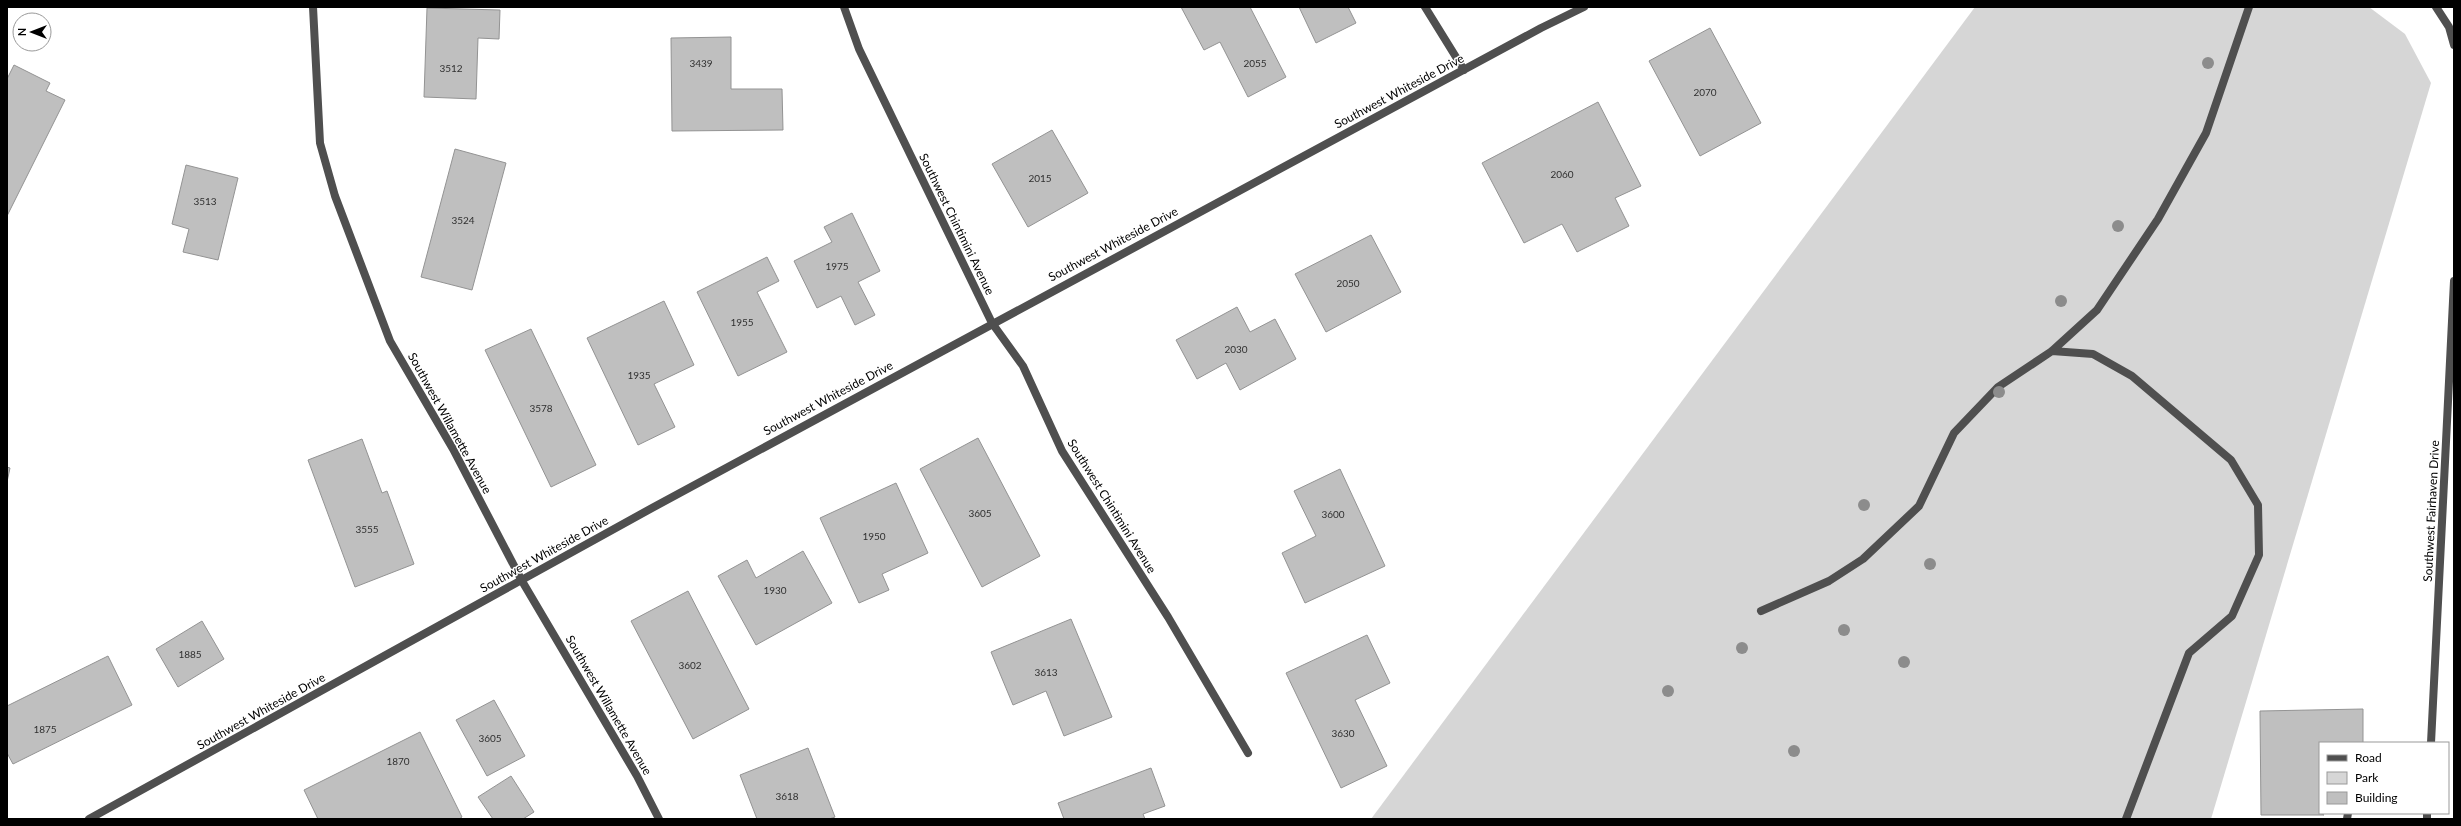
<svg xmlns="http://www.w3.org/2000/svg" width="2461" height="826" viewBox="0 0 2461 826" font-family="Lato,sans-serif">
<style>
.green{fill:#d6d6d6}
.building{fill:#bfbfbf;stroke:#939393}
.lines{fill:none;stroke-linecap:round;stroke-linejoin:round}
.lane{stroke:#4f4f4f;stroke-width:8}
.street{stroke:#4f4f4f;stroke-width:8}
.tree{fill:#8c8c8c}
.labels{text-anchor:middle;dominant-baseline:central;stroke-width:3;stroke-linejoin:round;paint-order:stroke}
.number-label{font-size:10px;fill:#303030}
.street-label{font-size:12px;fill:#000;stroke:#fff}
</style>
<rect width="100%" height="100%" fill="#fff"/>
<!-- green -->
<path class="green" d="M 1975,7 L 2369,7 L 2405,34 L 2431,83 L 2211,819 L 1371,819 Z"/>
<!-- building -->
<path class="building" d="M 1181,7 L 1250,7 L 1286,77 L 1248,97 L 1220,42 L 1204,50 Z
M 1299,7 L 1348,7 L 1356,23 L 1316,43 Z
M 427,8 L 500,10 L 499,39 L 478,38 L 476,99 L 424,97 Z
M 1710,28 L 1761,123 L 1700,156 L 1649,61 Z
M 731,37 L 731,89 L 782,89 L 783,130 L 672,131 L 671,38 Z
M 14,65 L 50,83 L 46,91 L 65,100 L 7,216 L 7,79 Z
M 1598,102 L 1641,186 L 1615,198 L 1629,226 L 1577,252 L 1562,224 L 1524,243 L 1482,163 Z
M 1052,130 L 1088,193 L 1028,227 L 992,164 Z
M 455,149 L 506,163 L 472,290 L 421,277 Z
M 186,165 L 238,178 L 218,260 L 183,252 L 189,229 L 172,224 Z
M 852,213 L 880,271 L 858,282 L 875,315 L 855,325 L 841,296 L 817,308 L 794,261 L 832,242 L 824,227 Z
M 1371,235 L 1401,292 L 1326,332 L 1295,274 Z
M 767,257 L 779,281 L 757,292 L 787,352 L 738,376 L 697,292 Z
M 664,301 L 694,365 L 654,384 L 675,427 L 638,445 L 587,338 Z
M 1237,307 L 1250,332 L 1275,319 L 1296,359 L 1240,390 L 1226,363 L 1197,379 L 1176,340 Z
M 531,329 L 596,465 L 551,487 L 485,350 Z
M 978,438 L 1040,556 L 982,587 L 920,469 Z
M 362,439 L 382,493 L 387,491 L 414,564 L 355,587 L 308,460 Z
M 7,467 L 10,468 L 7,482 Z
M 1340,469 L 1385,566 L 1305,603 L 1282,553 L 1316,536 L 1294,491 Z
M 896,483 L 928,553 L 882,574 L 889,590 L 859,603 L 820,518 Z
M 803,551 L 832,603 L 756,645 L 718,576 L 747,560 L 756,578 Z
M 688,591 L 749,709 L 693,739 L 631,621 Z
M 1071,619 L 1112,717 L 1064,736 L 1046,691 L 1013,705 L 991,652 Z
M 202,621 L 224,659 L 178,687 L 156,649 Z
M 1367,635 L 1390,683 L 1355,700 L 1387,766 L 1341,788 L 1286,673 Z
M 108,656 L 132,705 L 13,764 L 7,753 L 7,706 Z
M 494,700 L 525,756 L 487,776 L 456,720 Z
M 2363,709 L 2363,743 L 2320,743 L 2320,813 L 2324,815 L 2261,815 L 2260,711 Z
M 420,732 L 462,817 L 459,819 L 318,819 L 304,790 Z
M 808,748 L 835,817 L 829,819 L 757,819 L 740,775 Z
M 1151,768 L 1165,806 L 1143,814 L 1145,819 L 1064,819 L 1058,803 Z
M 511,776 L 534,812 L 523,819 L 493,819 L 478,797 Z"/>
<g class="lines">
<!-- lane -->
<path class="lane" d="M 2052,351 L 2093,354 L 2132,376 L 2231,460 L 2258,505 L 2259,555 L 2232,616 L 2189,653 L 2126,819
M 1761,611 L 1829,581 L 1863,559 L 1919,506 L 1954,433 L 1998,387 L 2052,351 L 2097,310 L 2158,219 L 2206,133 L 2249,7
M 2347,819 L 2348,813"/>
<!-- street -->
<path class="street" d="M 313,7 L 320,143 L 335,196 L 390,341 L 453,449 L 522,581 L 637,776 L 659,819
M 844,7 L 859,49 L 992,323 L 1023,366 L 1062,451 L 1168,617 L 1248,753
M 1425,7 L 1464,70
M 2436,7 L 2449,27 L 2454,45
M 2431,743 L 2454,281
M 89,819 L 652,508 L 1541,28 L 1584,7
M 2427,819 L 2427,813"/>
</g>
<!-- trees -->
<g class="tree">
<circle cx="2208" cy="63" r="6"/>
<circle cx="2118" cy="226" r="6"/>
<circle cx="2061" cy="301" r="6"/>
<circle cx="1999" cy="392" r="6"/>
<circle cx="1864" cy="505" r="6"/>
<circle cx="1930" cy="564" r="6"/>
<circle cx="1844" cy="630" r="6"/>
<circle cx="1742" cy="648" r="6"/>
<circle cx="1904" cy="662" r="6"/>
<circle cx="1668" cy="691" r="6"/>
<circle cx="1794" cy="751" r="6"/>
</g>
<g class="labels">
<!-- number labels -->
<g class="number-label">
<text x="701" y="63">3439</text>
<text x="1255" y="63">2055</text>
<text x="451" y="68">3512</text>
<text x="1705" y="92">2070</text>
<text x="1562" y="174">2060</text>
<text x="1040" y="178">2015</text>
<text x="205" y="201">3513</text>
<text x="463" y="220">3524</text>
<text x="837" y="266">1975</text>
<text x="1348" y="283">2050</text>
<text x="742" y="322">1955</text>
<text x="1236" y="349">2030</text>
<text x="639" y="375">1935</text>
<text x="541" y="408">3578</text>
<text x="980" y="513">3605</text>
<text x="1333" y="514">3600</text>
<text x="367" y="529">3555</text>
<text x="874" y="536">1950</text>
<text x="775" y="590">1930</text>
<text x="190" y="654">1885</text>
<text x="690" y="665">3602</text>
<text x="1046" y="672">3613</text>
<text x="45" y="729">1875</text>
<text x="1343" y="733">3630</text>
<text x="490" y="738">3605</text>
<text x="398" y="761">1870</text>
<text x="787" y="796">3618</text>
</g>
<!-- street labels -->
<g class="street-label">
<text transform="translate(1399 91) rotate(-28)">Southwest Whiteside Drive</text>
<text transform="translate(957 224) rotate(64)">Southwest Chintimini Avenue</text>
<text transform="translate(1113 244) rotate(-28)">Southwest Whiteside Drive</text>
<text transform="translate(828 398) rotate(-28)">Southwest Whiteside Drive</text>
<text transform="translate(450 423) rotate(61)">Southwest Willamette Avenue</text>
<text transform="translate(1112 506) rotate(58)">Southwest Chintimini Avenue</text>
<text transform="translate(2431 511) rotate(-87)">Southwest Fairhaven Drive</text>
<text transform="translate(544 554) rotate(-29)">Southwest Whiteside Drive</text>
<text transform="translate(609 705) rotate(60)">Southwest Willamette Avenue</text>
<text transform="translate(261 711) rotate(-29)">Southwest Whiteside Drive</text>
</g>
</g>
<!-- border -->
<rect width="2461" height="826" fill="none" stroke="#000000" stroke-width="16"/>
<!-- legend -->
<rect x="2319" y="742" width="130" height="72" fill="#ffffff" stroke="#999999"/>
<rect x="2327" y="755" width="20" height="6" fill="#4f4f4f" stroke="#999999"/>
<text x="2355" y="762" font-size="12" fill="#000000">Road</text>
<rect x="2327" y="772" width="20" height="12" fill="#d6d6d6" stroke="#999999"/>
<text x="2355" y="782" font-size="12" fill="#000000">Park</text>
<rect x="2327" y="792" width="20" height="12" fill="#bfbfbf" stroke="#999999"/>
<text x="2355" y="802" font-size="12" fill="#000000">Building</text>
<!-- north arrow -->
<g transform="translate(32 32) rotate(270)"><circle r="19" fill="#ffffff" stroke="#999999"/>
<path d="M0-3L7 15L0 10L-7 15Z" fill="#000000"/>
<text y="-6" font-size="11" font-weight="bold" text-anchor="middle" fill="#000000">N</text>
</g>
</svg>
